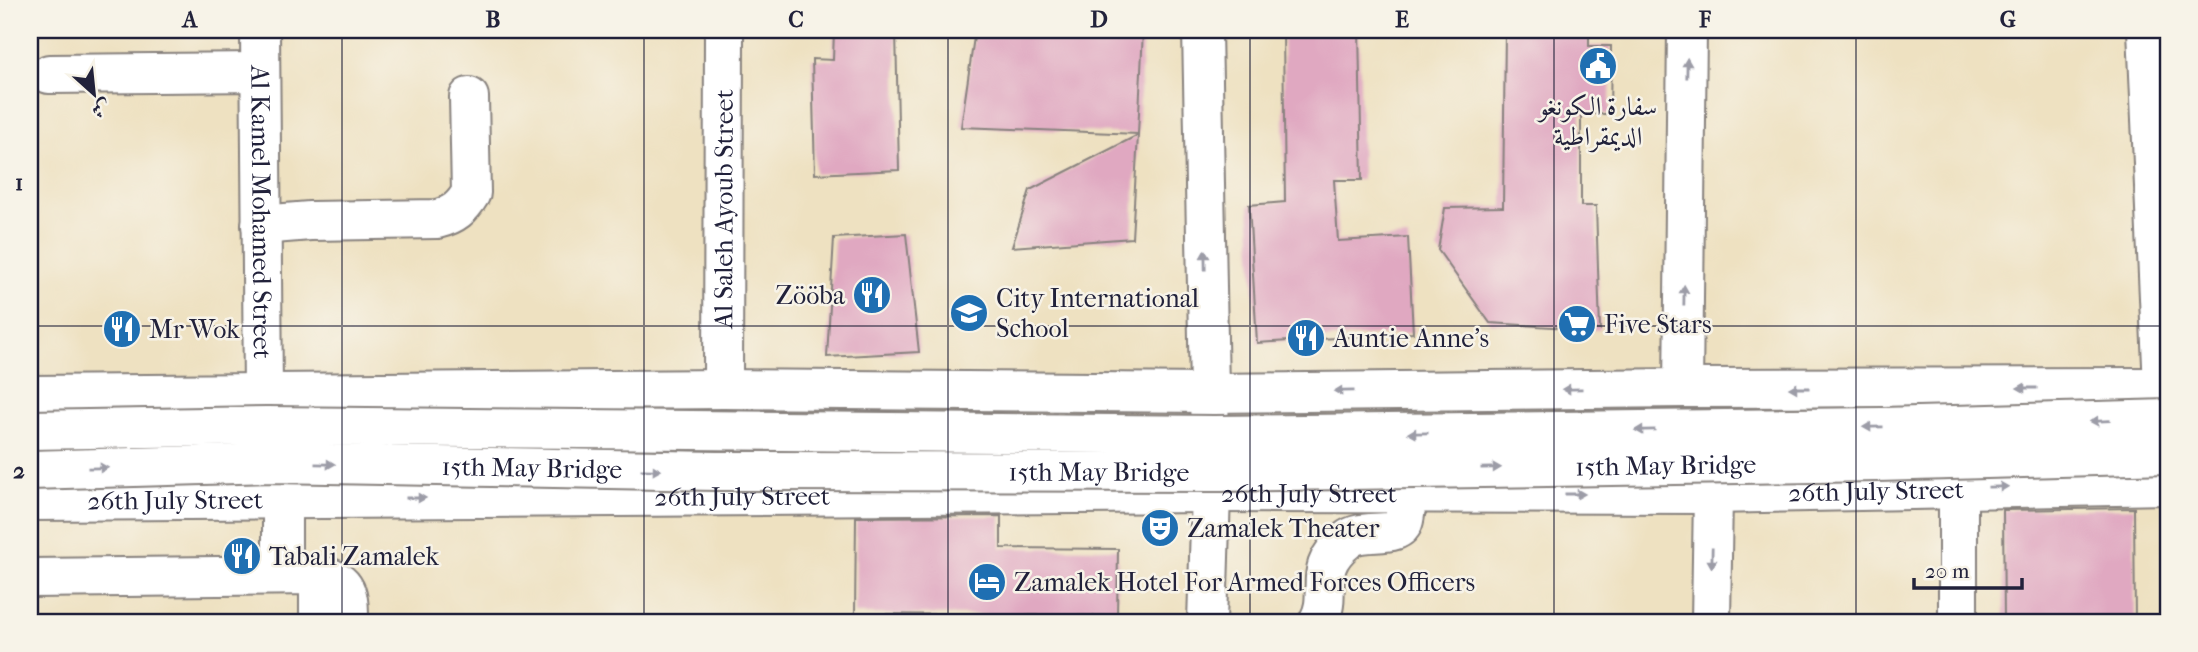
<svg xmlns="http://www.w3.org/2000/svg" width="2198" height="652" viewBox="0 0 2198 652" font-family="'IM FELL French Canon',Amiri,serif">
<style>
.building{fill:#e0a8c1}
.lines{fill:none;stroke-linecap:round;stroke-linejoin:round}
.minor-casing{stroke:#88827e;stroke-width:42}
.minor{stroke:#fff;stroke-width:38}
.highway-bridge-casing{stroke:#88827e;stroke-width:42;stroke-linecap:butt}
.highway-bridge{stroke:#fff;stroke-width:38}
.oneway{fill:#9c9ca7}
.grid{fill:none;stroke:#22223b;stroke-width:2;stroke-opacity:0.55}
.labels{text-anchor:middle;dominant-baseline:central;stroke-width:5;stroke-linejoin:round;paint-order:stroke}
.poi-label{font-size:26px;fill:#22223b;stroke:#f7f3e8;text-anchor:start}
.street-label{font-size:26px;fill:#22223b;stroke:#f7f3e8}
.neatline{fill:none;stroke:#22223b;stroke-width:2.5}
.grid-label{font-size:23px;text-anchor:middle;font-weight:bold;fill:#22223b}
</style>
<rect width="100%" height="100%" fill="#f7f3e8"/>
<filter id="ink" filterUnits="userSpaceOnUse"><feTurbulence type="fractalNoise" baseFrequency=".0143" numOctaves="2"/><feDisplacementMap in="SourceGraphic" scale="14" xChannelSelector="R" yChannelSelector="G"/><feConvolveMatrix kernelMatrix="1 2 1 2 8 2 1 2 1" color-interpolation-filters="sRGB"/></filter>
<filter id="wash" filterUnits="userSpaceOnUse"><feTurbulence type="fractalNoise" baseFrequency=".00686" numOctaves="4" result="noise"/><feDisplacementMap in="SourceGraphic" scale="28" xChannelSelector="R" yChannelSelector="G"/><feGaussianBlur stdDeviation="1.57" result="paint"/><feColorMatrix in="noise" values="0 0 0 0 0 0 0 0 0 0 0 0 0 0 0 0 0 1.4 0 .05"/><feComposite in="paint" operator="in"/></filter>
<g filter="url(#wash)">
<rect width="100%" height="100%" fill="#eee1c1"/>
<g id="blocks">
<!-- building -->
<path class="building" d="M 834,30 L 896,30 L 899,170 L 815,174 L 812,59 L 833,60 Z
M 975,30 L 1143,30 L 1138,134 L 961,127 Z
M 1283,30 L 1359,30 L 1362,180 L 1334,180 L 1338,241 L 1408,237 L 1413,333 L 1257,343 L 1249,205 L 1285,202 Z
M 1505,30 L 1589,30 L 1589,46 L 1611,46 L 1610,114 L 1581,114 L 1581,206 L 1596,206 L 1600,330 L 1490,323 L 1438,250 L 1445,208 L 1503,207 Z
M 1138,135 L 1132,238 L 1012,247 L 1030,190 Z
M 906,234 L 919,352 L 827,357 L 834,238 Z
M 2134,508 L 2135,622 L 2004,622 L 2003,510 Z
M 1001,516 L 1001,548 L 1118,549 L 1117,616 L 855,614 L 856,517 Z"/>
</g>
</g>
<g filter="url(#ink)">
<use href="#blocks" fill-opacity="0" stroke="#88827e" stroke-width="2"/>
<g class="lines">
<defs>
<g id="minor">
<path id="s1" d="M 260,30 L 263,393"/>
<path d="M 1202,30 L 1211,493 L 1207,622"/>
<path d="M 2147,30 L 2163,387"/>
<path d="M 49,74 L 260,72"/>
<path d="M 261,225 L 310,221 L 437,219 C 454,215 462,208 471,193 L 469,97"/>
<path d="M 1683,388 L 1687,30"/>
<path id="s2" d="M 723,389 L 724,30"/>
<path d="M 30,395 L 723,389 L 1207,393 L 1683,388 L 2168,387"/>
<path d="M 1958,488 L 1958,622"/>
<path id="s3" d="M 30,501 L 1211,493 L 1713,494 L 2168,485"/>
<path d="M 282,575 L 282,499"/>
<path d="M 30,578 L 319,575 C 349,580 349,596 349,622"/>
<path d="M 319,622 L 319,575"/>
<path d="M 1318,622 C 1335,593 1309,570 1347,540 C 1363,526 1399,541 1404,520 C 1406,512 1406,502 1407,493"/>
<path d="M 1711,622 L 1713,494"/>
</g>
</defs>
<!-- minor casing -->
<use href="#minor" class="minor-casing"/>
<!-- minor -->
<use href="#minor" class="minor"/>
<defs>
<g id="highway-bridge">
<path d="M 30,430 L 267,426 L 1214,435 L 1882,427 L 2168,419"/>
<path id="s4" d="M 30,470 L 273,463 L 716,471 L 1220,472 L 1877,462 L 2168,454"/>
</g>
</defs>
<!-- highway-bridge casing -->
<use href="#highway-bridge" class="highway-bridge-casing"/>
<!-- highway-bridge -->
<use href="#highway-bridge" class="highway-bridge"/>
</g>
<!-- one-way arrows -->
<defs><path id="oneway-solid" d="M-6-.8H1V-3.2L6.5 0L1 3.2V.8H-6Z" transform="scale(1.75)"/></defs>
<g class="oneway">
<use href="#oneway-solid" transform="translate(1687 68) rotate(-89)"/>
<use href="#oneway-solid" transform="translate(1205 260) rotate(-91)"/>
<use href="#oneway-solid" transform="translate(1684 295) rotate(-89)"/>
<use href="#oneway-solid" transform="translate(1799 388) rotate(-180)"/>
<use href="#oneway-solid" transform="translate(2027 388) rotate(180)"/>
<use href="#oneway-solid" transform="translate(1572 389) rotate(179)"/>
<use href="#oneway-solid" transform="translate(1344 391) rotate(179)"/>
<use href="#oneway-solid" transform="translate(2100 421) rotate(178)"/>
<use href="#oneway-solid" transform="translate(1873 427) rotate(179)"/>
<use href="#oneway-solid" transform="translate(1645 430) rotate(179)"/>
<use href="#oneway-solid" transform="translate(1418 433) rotate(179)"/>
<use href="#oneway-solid" transform="translate(325 464) rotate(1)"/>
<use href="#oneway-solid" transform="translate(98 468) rotate(-1)"/>
<use href="#oneway-solid" transform="translate(1491 468) rotate(-1)"/>
<use href="#oneway-solid" transform="translate(651 470) rotate(1)"/>
<use href="#oneway-solid" transform="translate(1998 487) rotate(-1)"/>
<use href="#oneway-solid" transform="translate(1575 494)"/>
<use href="#oneway-solid" transform="translate(416 498)"/>
<use href="#oneway-solid" transform="translate(1712 558) rotate(91)"/>
</g>
</g>
<!-- grid -->
<path class="grid" d="M 342,30 L 342,622M 644,30 L 644,622M 948,30 L 948,622M 1250,30 L 1250,622M 1554,30 L 1554,622M 1856,30 L 1856,622M 30,326 L 2168,326"/>
<!-- icons -->
<defs>
<symbol id="civic-disc" viewBox="-11 -11 22 22"><circle r="9.5" fill="#1f6fb2" stroke="#f7f3e8"/><path d="M-.6-6.5H3V-4.5H.6V-3L4-1V1h2V6H-6V1h2V-1L-.6-3ZM-1.2 2.5V6h2.4V2.5Z" fill="#fff"/></symbol>
<symbol id="restaurant-disc" viewBox="-11 -11 22 22"><circle r="9.5" fill="#1f6fb2" stroke="#f7f3e8"/><path d="M-5-6h1v4h1v-4h1v4h1v-4h1v5L-1.5 .5V6h-2V.5L-5-1ZM5-6V6H3V1.5H1.5Q1.5-4 5-6Z" fill="#fff"/></symbol>
<symbol id="school-disc" viewBox="-11 -11 22 22"><circle r="9.5" fill="#1f6fb2" stroke="#f7f3e8"/><path d="M0-5L7-2L0 1L-7-2ZM-4 1L0 2.5L4 1V4Q0 6-4 4Z" fill="#fff"/></symbol>
<symbol id="supermarket-disc" viewBox="-11 -11 22 22"><circle r="9.5" fill="#1f6fb2" stroke="#f7f3e8"/><path d="M-6-5.5h2.5l.6 2H6L4.5 2H-2.5L-4.4-4H-6ZM-1.5 3.2a1.3 1.3 0 1 0 .1 0ZM3 3.2a1.3 1.3 0 1 0 .1 0Z" fill="#fff"/></symbol>
<symbol id="theatre-disc" viewBox="-11 -11 22 22"><circle r="9.5" fill="#1f6fb2" stroke="#f7f3e8"/><path d="M-5-5.5Q0-4 5-5.5V0Q5 5 0 6Q-5 5-5 0ZM-3.3-2.5H-1v1.5H-3.3ZM1-2.5H3.3v1.5H1ZM-2.8 1Q0 5.5 2.8 1Z" fill="#fff"/></symbol>
<symbol id="hotel-disc" viewBox="-11 -11 22 22"><circle r="9.5" fill="#1f6fb2" stroke="#f7f3e8"/><path d="M-6-4.5h1.5V1H6V5H4.5V3h-9V5H-6ZM-4 0a1.8 1.8 0 1 1 3.6 0ZM.5 0V-2.5h3Q6-2.5 6 0Z" fill="#fff"/></symbol>
</defs>
<g fill-rule="evenodd">
<use href="#civic-disc" x="1576" y="44" width="44" height="44"/>
<use href="#restaurant-disc" x="850" y="273" width="44" height="44"/>
<use href="#school-disc" x="947" y="291" width="44" height="44"/>
<use href="#supermarket-disc" x="1555" y="302" width="44" height="44"/>
<use href="#restaurant-disc" x="100" y="307" width="44" height="44"/>
<use href="#restaurant-disc" x="1284" y="316" width="44" height="44"/>
<use href="#theatre-disc" x="1138" y="506" width="44" height="44"/>
<use href="#restaurant-disc" x="220" y="534" width="44" height="44"/>
<use href="#hotel-disc" x="965" y="560" width="44" height="44"/>
</g>
<g class="labels">
<!-- poi labels -->
<g class="poi-label">
<text x="1598" y="106" text-anchor="middle">سفارة الكونغو<tspan x="1598" dy="30">الديمقراطية</tspan></text>
<text x="845" y="295" text-anchor="end">Zööba</text>
<text x="996" y="298">City International<tspan x="996" dy="30">School</tspan></text>
<text x="1604" y="324">Five Stars</text>
<text x="149" y="329">Mr Wok</text>
<text x="1333" y="338">Auntie Anne's</text>
<text x="1187" y="528">Zamalek Theater</text>
<text x="269" y="556">Tabali Zamalek</text>
<text x="1014" y="582">Zamalek Hotel For Armed Forces Officers</text>
</g>
<!-- street labels -->
<g class="street-label">
<text stroke="none"><textPath href="#s2" startOffset="180">Al Saleh Ayoub Street</textPath></text>
<text stroke="none"><textPath href="#s1" startOffset="182">Al Kamel Mohamed Street</textPath></text>
<text stroke="none"><textPath href="#s4" startOffset="1636">15th May Bridge</textPath></text>
<text stroke="none"><textPath href="#s4" startOffset="502">15th May Bridge</textPath></text>
<text stroke="none"><textPath href="#s4" startOffset="1069">15th May Bridge</textPath></text>
<text stroke="none"><textPath href="#s3" startOffset="1846">26th July Street</textPath></text>
<text stroke="none"><textPath href="#s3" startOffset="1279">26th July Street</textPath></text>
<text stroke="none"><textPath href="#s3" startOffset="712">26th July Street</textPath></text>
<text stroke="none"><textPath href="#s3" startOffset="145">26th July Street</textPath></text>
</g>
</g>
<!-- margin -->
<rect width="2198" height="652" fill="none" stroke="#f7f3e8" stroke-width="77"/>
<!-- north arrow -->
<g transform="translate(94 94) rotate(153)" stroke="#f7f3e8" stroke-width="5" paint-order="stroke">
<path d="M0-5L12 26L0 18L-12 26Z" fill="#22223b"/>
<text y="-10" font-size="19" font-weight="bold" text-anchor="middle" fill="#22223b">ش</text>
</g>
<!-- scale -->
<path d="M1914 578v10h108v-10" fill="none" stroke="#22223b" stroke-width="3.5"/>
<text x="1925" y="578" font-size="21" fill="#22223b" stroke="#f7f3e8" stroke-width="5" paint-order="stroke">20 m</text>
<rect x="38" y="38" width="2122" height="576" class="neatline"/>
<g class="grid-label">
<text x="190" y="27">A</text>
<text x="493" y="27">B</text>
<text x="796" y="27">C</text>
<text x="1099" y="27">D</text>
<text x="1402" y="27">E</text>
<text x="1705" y="27">F</text>
<text x="2008" y="27">G</text>
<text x="19" y="190">1</text>
<text x="19" y="478">2</text>
</g>
</svg>
